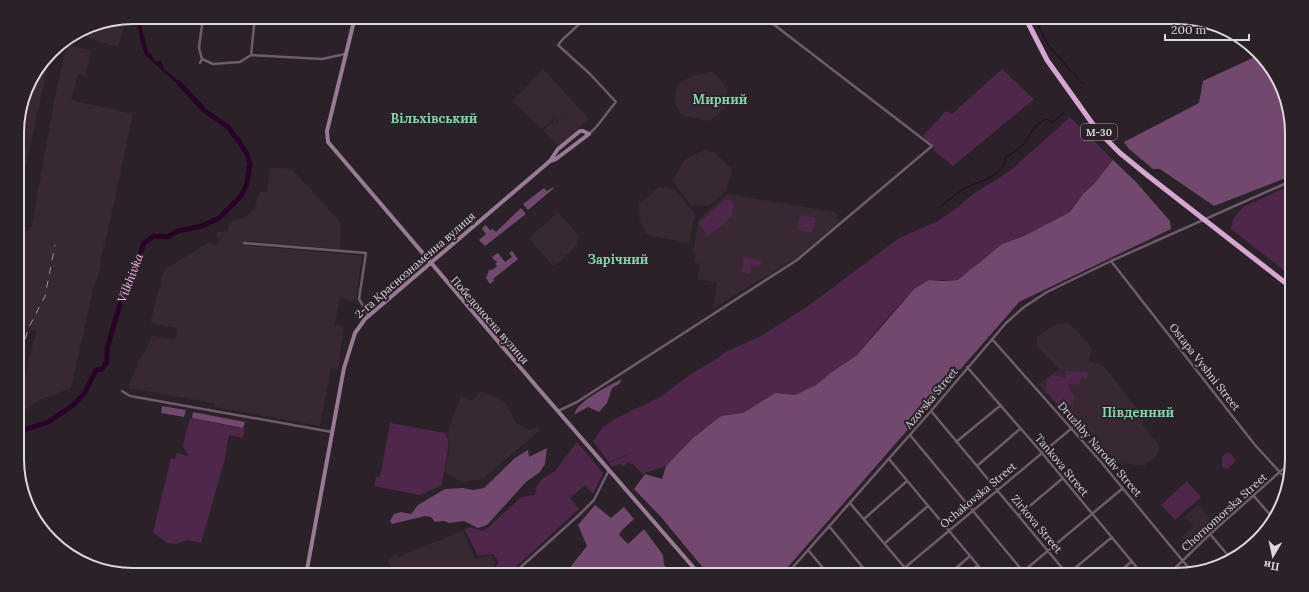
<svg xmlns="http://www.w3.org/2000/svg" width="1309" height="592" viewBox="0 0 1309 592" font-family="Lora,serif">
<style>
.built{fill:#372834}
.green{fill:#4e274a}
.forest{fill:#73486e}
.water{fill:#280325}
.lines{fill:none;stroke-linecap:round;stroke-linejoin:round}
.stream{stroke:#280325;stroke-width:1}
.river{stroke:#280325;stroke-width:5}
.street{stroke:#6f5b6c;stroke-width:2.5}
.secondary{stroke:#997a94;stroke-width:4}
.highway{stroke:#d7a6d0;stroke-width:5}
.rail{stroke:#9d969c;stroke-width:1;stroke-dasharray:7 7;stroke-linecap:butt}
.labels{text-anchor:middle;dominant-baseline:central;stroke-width:4;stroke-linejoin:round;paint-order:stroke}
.shield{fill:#2a2129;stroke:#a8a1a7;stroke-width:1}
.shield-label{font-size:10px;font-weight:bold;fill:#ded8dd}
.street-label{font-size:11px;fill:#ded8dd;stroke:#2a2129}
.water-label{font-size:12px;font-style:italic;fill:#f8b3ee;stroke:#2a2129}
.quarter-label{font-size:13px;font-weight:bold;fill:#82d5ac;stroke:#2a2129}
.rim{fill:none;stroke:#ded8dd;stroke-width:2}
</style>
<rect width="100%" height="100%" fill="#2a2129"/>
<!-- built -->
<path class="built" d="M 123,19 L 123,25 L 124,26 L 118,47 L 75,34 L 89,26 Z
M 67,45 L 91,50 L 85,75 L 78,74 L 71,100 L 133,114 L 105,244 L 103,246 L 98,278 L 95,281 L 71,388 L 37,401 L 24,411 L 21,407 L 26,402 L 24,400 L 22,401 L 18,399 L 18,395 L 37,331 L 27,328 L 25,334 L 19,333 L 18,337 L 17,217 L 21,232 L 31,230 L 55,96 Z
M 50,54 L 33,134 L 17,209 L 17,125 L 29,81 Z
M 543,69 L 589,119 L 558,146 L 543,130 L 555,120 L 557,122 L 567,112 L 557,121 L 554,118 L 542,129 L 512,101 Z
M 713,71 L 724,84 L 728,94 L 725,109 L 709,121 L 681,115 L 674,102 L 678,84 L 692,76 Z
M 704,150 L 714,152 L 732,169 L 727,190 L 709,206 L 691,205 L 673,181 L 684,160 Z
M 270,167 L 292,169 L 341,223 L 340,249 L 247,241 L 246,245 L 362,256 L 356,301 L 339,298 L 335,325 L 344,327 L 338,369 L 331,368 L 320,426 L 215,407 L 215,404 L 202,401 L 128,388 L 141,356 L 143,356 L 152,336 L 175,339 L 177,328 L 150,323 L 164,270 L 209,242 L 215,246 L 221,239 L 216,238 L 217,232 L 227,231 L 230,223 L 243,218 L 254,210 L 259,195 L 261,192 L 267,192 Z
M 659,187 L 675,190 L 695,214 L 689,243 L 647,235 L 639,218 L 639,204 Z
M 728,194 L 835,212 L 840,222 L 795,259 L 713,308 L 717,282 L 697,279 L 700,264 L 694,263 L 696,253 L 693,252 L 698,220 Z
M 558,212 L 579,236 L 576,246 L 556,265 L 552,265 L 529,238 Z
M 1056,324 L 1070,324 L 1092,348 L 1089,361 L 1104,366 L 1145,419 L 1142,424 L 1159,445 L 1157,455 L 1144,466 L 1114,462 L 1075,425 L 1038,384 L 1059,369 L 1037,347 L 1037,337 Z
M 481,391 L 505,402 L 516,423 L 530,430 L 538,427 L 540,430 L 483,479 L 462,482 L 445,473 L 450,442 L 447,434 L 461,396 L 472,401 Z
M 1198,504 L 1211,520 L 1186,542 L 1181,537 L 1194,526 L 1184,517 Z
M 463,531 L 475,559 L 492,555 L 495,563 L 493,567 L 472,575 L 395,575 L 387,560 L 396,554 L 398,557 Z"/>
<!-- green -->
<path class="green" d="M 1002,69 L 1034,99 L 953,166 L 933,150 L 934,147 L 923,136 L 946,111 L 952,114 Z
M 1070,117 L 1113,160 L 1094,184 L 1083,194 L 1070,212 L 1024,236 L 1004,243 L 989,254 L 960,280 L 929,280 L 916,287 L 883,323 L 856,356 L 833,371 L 816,385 L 795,395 L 775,393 L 743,413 L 721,416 L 693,438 L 666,466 L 642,474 L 632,463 L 631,464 L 628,462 L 624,466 L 619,464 L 612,467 L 609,463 L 626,456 L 628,458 L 626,455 L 609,462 L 593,441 L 602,428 L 615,419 L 662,396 L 691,374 L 715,360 L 727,351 L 761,336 L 808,306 L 899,238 L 936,222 L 958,207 L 973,194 L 1010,171 Z
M 1291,185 L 1291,276 L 1231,229 L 1233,219 L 1243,207 Z
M 725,200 L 730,200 L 733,204 C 737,218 718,228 708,236 L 698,223 Z
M 800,215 L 817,218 L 811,233 L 797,230 Z
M 744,257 L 761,260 L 760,267 L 752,266 L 750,274 L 741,272 Z
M 1066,371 L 1088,372 L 1087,378 L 1081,377 L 1079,385 L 1069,384 L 1067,386 L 1075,397 L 1073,404 L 1066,407 L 1066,409 L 1078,422 L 1076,425 L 1045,390 L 1047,388 C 1045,382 1047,378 1053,375 L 1065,378 Z
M 190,418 L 245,429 L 243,438 L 229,435 L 224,462 L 201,543 L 187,540 L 176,544 L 167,543 L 153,532 L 171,458 L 175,459 L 177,453 L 187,456 L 188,454 L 183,446 Z
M 390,423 L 445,433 L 449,442 L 442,485 L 420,495 L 374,486 L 376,477 L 380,477 Z
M 577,442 L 603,473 L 593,494 L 585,485 L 570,498 L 579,509 L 507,575 L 490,574 L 499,562 L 493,554 L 478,556 L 465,530 L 470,527 L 482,531 L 488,528 L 521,497 L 535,495 L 537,486 L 543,478 L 555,471 Z
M 1226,453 L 1231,454 L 1236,461 L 1227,469 L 1222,467 L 1222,457 Z
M 1187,481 L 1201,497 L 1175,520 L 1161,505 Z"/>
<!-- forest -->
<path class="forest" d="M 1259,55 L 1268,62 L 1291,118 L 1291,176 L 1214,206 L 1160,169 L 1153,169 L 1129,149 L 1124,142 L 1199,103 L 1203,81 Z
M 1113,160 L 1136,182 L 1170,221 L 1171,229 L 1019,302 L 781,575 L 709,575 L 661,517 L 634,489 L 645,474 L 662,479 L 666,466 L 693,438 L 721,416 L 743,413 L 775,393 L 795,395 L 816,385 L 833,371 L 856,356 L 915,288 L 929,280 L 943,281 L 958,280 L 1002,244 L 1024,236 L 1070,212 L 1083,194 L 1094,184 Z
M 553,187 L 553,189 L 528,210 L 523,204 L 544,188 L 547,191 Z
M 521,208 L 526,214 L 485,246 L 479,240 L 486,234 L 482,229 L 483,227 L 486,225 L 490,230 L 493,229 L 496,232 Z
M 512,251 L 518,259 L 493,279 L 494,281 L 490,284 L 486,278 L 489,270 L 492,270 L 497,266 L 495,264 L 497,262 L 492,258 L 493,256 L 498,253 L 505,262 L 512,257 L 509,253 Z
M 622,379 L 619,384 L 612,388 L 607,403 L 599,412 L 588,407 L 575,414 C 574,403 612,384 622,379 Z
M 162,406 L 186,410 L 184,417 L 161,413 Z
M 193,412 L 245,422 L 243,428 L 192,418 Z
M 547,448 L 545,464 L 540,472 L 526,482 L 487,525 L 478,528 L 464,521 L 449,523 L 444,521 L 435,522 L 431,517 L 425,516 L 392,524 L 390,521 L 394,514 L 401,512 L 411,514 L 418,505 L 445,489 L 463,488 L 473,490 L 484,488 L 515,458 L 528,450 L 529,457 Z
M 595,505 L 611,518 L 624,507 L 634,519 L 621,531 L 619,535 L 628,544 L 644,529 L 663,555 L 664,565 L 673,575 L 567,575 L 568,570 L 587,546 L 578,525 Z"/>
<!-- water -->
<path class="water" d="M 137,17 L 139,17 L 148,52 L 151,54 L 156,62 L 161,60 L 164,69 L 184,86 L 182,88 L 145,55 L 140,39 Z"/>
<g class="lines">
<!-- stream -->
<path class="stream" d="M 1034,17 L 1048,45 L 1083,84
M 940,207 C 947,202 954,195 962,190 C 975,182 1005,177 1005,158 C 1010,154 1016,152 1021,147 C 1030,138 1032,125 1046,119 L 1053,122 L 1063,113"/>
<!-- river -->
<path class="river" d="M 18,432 L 48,422 L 72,406 L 84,394 L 96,370 L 102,369 L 107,362 L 107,349 L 125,287 L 131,280 L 144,243 L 154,236 L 167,237 L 178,231 L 202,226 L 219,218 L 241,196 L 246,186 L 250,165 L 247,154 L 240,143 L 228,127 L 205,111 L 179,83"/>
<!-- street -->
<path class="street" d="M 587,17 L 563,39 L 558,45 L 590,74 L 616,102 C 606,113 600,125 589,134
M 251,55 L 255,17
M 202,59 L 213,64 L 240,62 L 251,55 L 322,59 L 345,54
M 200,63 L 202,59 L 199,48 L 203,17
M 244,243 L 366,253 L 359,299 L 369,316
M 1111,261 L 1255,445 L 1288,481
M 992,339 L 1101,462 L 1192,572
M 967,367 L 1042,453 L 1143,575
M 122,391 L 130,396 L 332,432
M 558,411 L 577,402 L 797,260 L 932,146 L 764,17
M 931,411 L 1068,575
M 910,435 L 1026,575
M 956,442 L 1001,405
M 889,459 L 986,575
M 977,466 L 1020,429
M 1253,495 L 1272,517
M 850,503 L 911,575
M 1019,515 L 1063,478
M 864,519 L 907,481
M 829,526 L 869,575
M 1210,534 L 1231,559
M 885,543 L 928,506
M 808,550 L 829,575
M 1068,574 L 1112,537
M 512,575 L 580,514 L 594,500 L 609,470
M 786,575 L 931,411 L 1006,323 L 1024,307 L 1047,292 L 1111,261 L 1291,181
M 896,575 L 1072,428
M 948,575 L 970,556
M 967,575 L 978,565
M 1019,575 L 1123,488
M 1116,575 L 1132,561
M 1168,575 L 1210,534 L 1291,462"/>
<!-- secondary -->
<path class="secondary" d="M 355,17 L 327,131 L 328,142 L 537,387 L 700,575
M 306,575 L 344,368 L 355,333 L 365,319 L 550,161 L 558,149 L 580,131 L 583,131 L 589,134 L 556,159 L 550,161"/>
<!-- highway -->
<path class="highway" d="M 1025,17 L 1047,60 L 1097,130 L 1120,153 L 1147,175 L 1292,288"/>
<!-- rail -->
<path class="rail" d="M 18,366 L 28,329 L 45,296 L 55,245
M 18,407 L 19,406"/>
</g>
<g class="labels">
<!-- shield labels -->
<rect class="shield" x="1081" y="124" width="36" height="16" rx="3"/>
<g class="shield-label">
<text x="1099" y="132">М-30</text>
</g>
<!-- street labels -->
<g class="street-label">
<text transform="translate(415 265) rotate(-41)">2-га Краснознаменна вулиця</text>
<text transform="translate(490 320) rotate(49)">Победоносна вулиця</text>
<text transform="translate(1205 367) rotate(52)">Ostapa Vyshni Street</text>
<text transform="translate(931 398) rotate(-50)">Azovska Street</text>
<text transform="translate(1100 449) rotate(49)">Druzhby Narodiv Street</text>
<text transform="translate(1062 465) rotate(50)">Tankova Street</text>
<text transform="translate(978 495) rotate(-40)">Ochakovska Street</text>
<text transform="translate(1224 512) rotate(-42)">Chornomorska Street</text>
<text transform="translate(1037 524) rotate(50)">Zirkova Street</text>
</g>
<!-- water labels -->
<g class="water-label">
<text transform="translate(130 278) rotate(-69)">Vilkhivka</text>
</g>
<!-- quarter labels -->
<g class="quarter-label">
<text x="720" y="99">Мирний</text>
<text x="434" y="118">Вільхівський</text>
<text x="618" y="259">Зарічний</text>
<text x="1138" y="412">Південний</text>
</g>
</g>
<!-- crop -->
<path d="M0 0H1309V592H0ZM133 24H1176A109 109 0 0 1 1285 133V459A109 109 0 0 1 1176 568H133A109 109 0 0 1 24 459V133A109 109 0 0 1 133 24Z" fill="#2a2129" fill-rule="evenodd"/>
<path class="rim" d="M133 24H1176A109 109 0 0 1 1285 133V459A109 109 0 0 1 1176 568H133A109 109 0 0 1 24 459V133A109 109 0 0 1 133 24Z"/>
<!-- north arrow -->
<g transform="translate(1273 556) rotate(189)" stroke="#2a2129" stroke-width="3" paint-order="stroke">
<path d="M0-3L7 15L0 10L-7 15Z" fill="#ded8dd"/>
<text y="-6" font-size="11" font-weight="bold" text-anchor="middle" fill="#ded8dd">Пн</text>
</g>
<!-- scale -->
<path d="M1165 34v6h84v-6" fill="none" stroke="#ded8dd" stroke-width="2"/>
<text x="1171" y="34" font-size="12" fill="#ded8dd" stroke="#2a2129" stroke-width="3" paint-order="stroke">200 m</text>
</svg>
